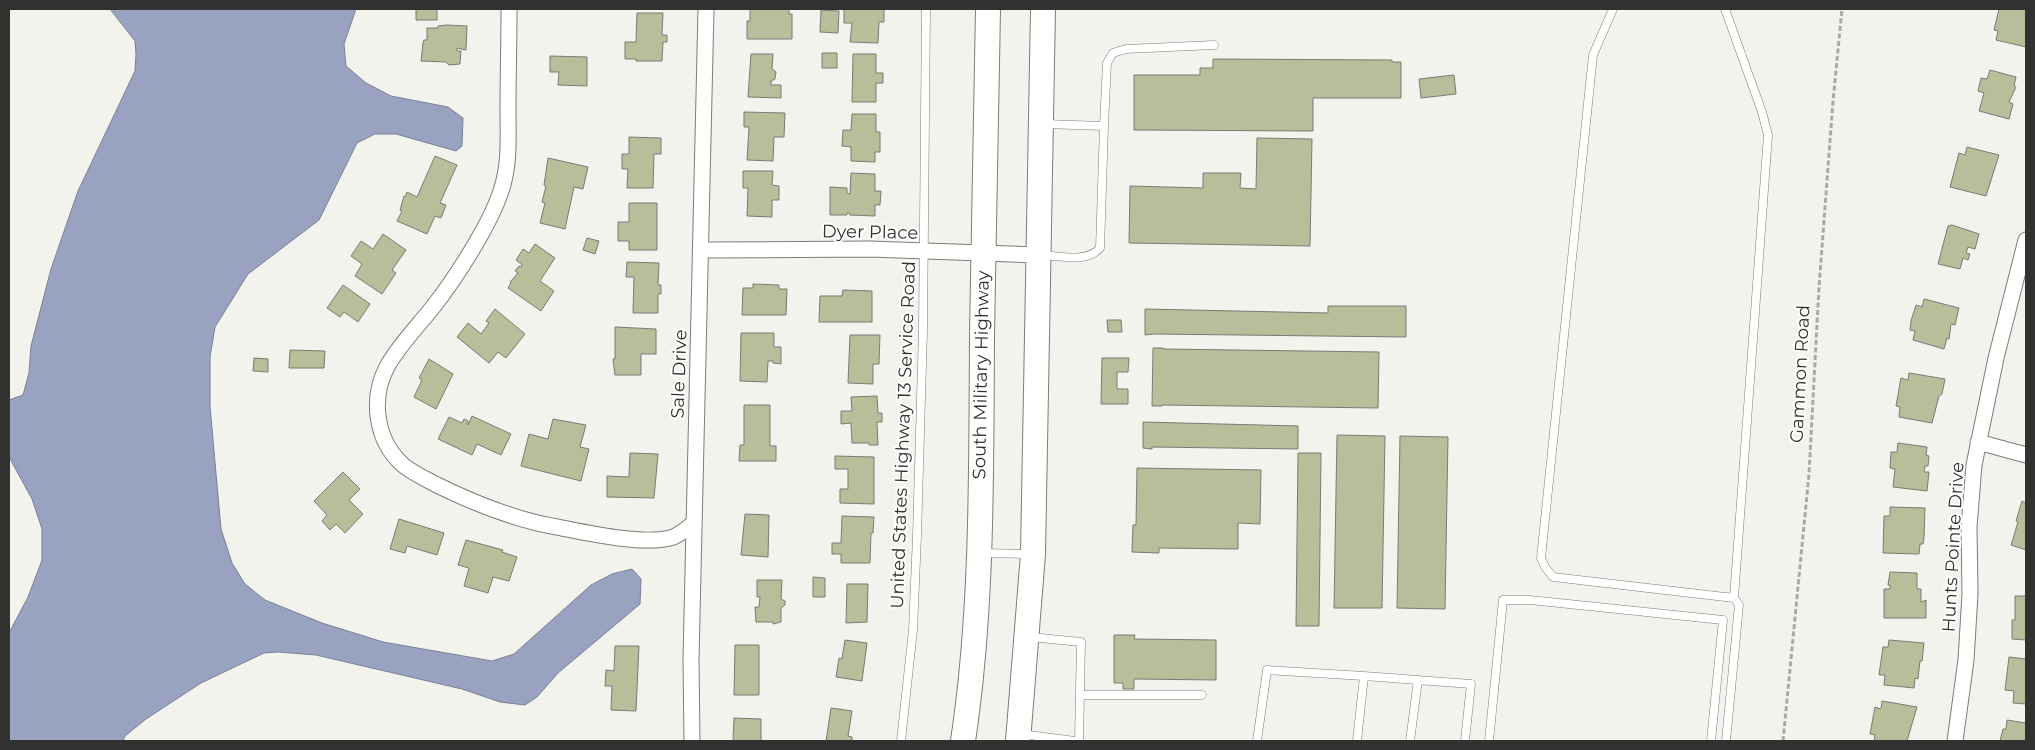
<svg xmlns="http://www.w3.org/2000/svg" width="2035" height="750" viewBox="0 0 2035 750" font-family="Montserrat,sans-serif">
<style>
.water{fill:#9aa2c2;stroke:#7a8096}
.building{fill:#b9bd9a;stroke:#7a7b75}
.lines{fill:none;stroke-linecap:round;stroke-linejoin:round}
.service-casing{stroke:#7c7d77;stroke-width:9}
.minor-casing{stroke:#7c7d77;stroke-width:17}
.primary-casing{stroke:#7c7d77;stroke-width:26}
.path{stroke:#a9aaa5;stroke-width:3;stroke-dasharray:5 2.5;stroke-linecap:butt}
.service{stroke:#fff;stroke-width:8}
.minor{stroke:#fff;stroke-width:15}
.primary{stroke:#fff;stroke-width:24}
.labels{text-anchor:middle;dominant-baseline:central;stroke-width:4;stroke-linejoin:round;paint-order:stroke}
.street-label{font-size:18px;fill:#31322f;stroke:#fffffe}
</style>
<rect width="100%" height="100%" fill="#f2f3ed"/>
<!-- water -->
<path class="water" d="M 110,9 L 356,9 L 344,44 L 346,66 L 366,83 L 391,96 L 448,107 L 463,118 L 462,146 L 456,151 L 396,134 L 375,134 L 357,143 L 319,220 L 248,274 L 215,327 L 210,357 L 210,406 L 221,529 L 232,563 L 245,584 L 265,600 L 322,623 L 383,642 L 492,661 L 514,654 L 591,585 L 612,574 L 632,569 L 641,579 L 640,604 L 558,673 L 537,697 L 525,705 L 500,702 L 462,689 L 316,655 L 278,652 L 264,653 L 201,683 L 146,719 L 125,736 L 123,741 L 9,741 L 9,633 L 28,597 L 42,560 L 42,529 L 32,499 L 9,457 L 9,400 L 23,395 L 29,373 L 31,346 L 51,269 L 78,191 L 135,71 L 136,54 L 135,41 Z"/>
<!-- building -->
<path class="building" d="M 416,9 L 437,9 L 437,20 L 416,20 Z
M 750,9 L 789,9 L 789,14 L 792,14 L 792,39 L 747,39 L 747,21 L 750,21 Z
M 844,9 L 884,9 L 884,22 L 879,22 L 878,43 L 850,42 L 852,23 L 844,23 Z
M 1999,9 L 2026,9 L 2026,47 L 1996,40 L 1998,31 L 1994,30 Z
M 821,10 L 839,11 L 838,33 L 820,32 Z
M 637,13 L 663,13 L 662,35 L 667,35 L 667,42 L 663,42 L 662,61 L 636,61 L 636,59 L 625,59 L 625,42 L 636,42 Z
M 447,25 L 467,26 L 466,50 L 457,48 L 457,51 L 461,51 L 460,64 L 449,65 L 446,62 L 421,61 L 423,43 L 424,40 L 427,40 L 427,28 L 438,28 L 438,26 Z
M 822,53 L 837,53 L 837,68 L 822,68 Z
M 751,54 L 773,54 L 772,69 L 776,72 L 775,79 L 771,81 L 771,85 L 781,85 L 781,98 L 748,97 Z
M 853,54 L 876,54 L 876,73 L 883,73 L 883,83 L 876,83 L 876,102 L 852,102 Z
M 550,56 L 587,57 L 587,86 L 558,85 L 559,72 L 550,72 Z
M 1213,59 L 1392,60 L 1392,62 L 1401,62 L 1401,98 L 1313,98 L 1313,131 L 1134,130 L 1134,75 L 1200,75 L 1200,68 L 1213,68 Z
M 1990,70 L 2016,77 L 2014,86 L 2016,87 L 2009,102 L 2013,104 L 2009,119 L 1979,111 L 1984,93 L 1978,91 L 1981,78 L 1987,79 Z
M 1454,75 L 1456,94 L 1421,98 L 1419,79 Z
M 744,112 L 785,113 L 784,137 L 774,137 L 773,161 L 747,160 L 749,127 L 744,127 Z
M 852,114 L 876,114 L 876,132 L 880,132 L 880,152 L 875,152 L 875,162 L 851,161 L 851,147 L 842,146 L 843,130 L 851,130 Z
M 629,137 L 661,138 L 661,154 L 654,154 L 653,188 L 627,188 L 628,169 L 622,169 L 622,154 L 629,154 Z
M 1257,138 L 1312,139 L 1310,246 L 1129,243 L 1130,186 L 1203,188 L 1203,173 L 1241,173 L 1240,188 L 1256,189 Z
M 1967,147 L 1999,155 L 1986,196 L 1950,187 L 1959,153 L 1965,155 Z
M 435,156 L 457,165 L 440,203 L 446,205 L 441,218 L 435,216 L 427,234 L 397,221 L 402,211 L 400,210 L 404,196 L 405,197 L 407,192 L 417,197 Z
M 548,158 L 588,167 L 583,189 L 574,187 L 565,229 L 540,223 L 545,203 L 542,202 L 546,186 L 544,185 Z
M 743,171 L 773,171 L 772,185 L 779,186 L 779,200 L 772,200 L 772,217 L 747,216 L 748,188 L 743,188 Z
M 851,173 L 875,174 L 875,191 L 881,191 L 880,205 L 875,205 L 875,216 L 850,215 L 850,213 L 847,213 L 847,215 L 830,215 L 830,187 L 847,188 L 847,193 L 850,194 Z
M 629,203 L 657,203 L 657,250 L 629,250 L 629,241 L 618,241 L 618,222 L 629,222 Z
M 1952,225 L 1979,234 L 1975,249 L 1968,247 L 1966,253 L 1970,254 L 1968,260 L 1963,258 L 1960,269 L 1938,264 L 1948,226 Z
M 383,234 L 406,250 L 392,270 L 396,273 L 382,294 L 355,276 L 362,264 L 351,256 L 361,241 L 373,249 Z
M 587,238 L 599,241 L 595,254 L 583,250 Z
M 535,244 L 555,258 L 540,281 L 554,291 L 541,311 L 508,288 L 511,283 L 510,282 L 518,273 L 515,271 L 519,266 L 521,267 L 522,265 L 516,260 L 523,249 L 529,253 Z
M 627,262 L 659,263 L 658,285 L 661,285 L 661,294 L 658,294 L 658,313 L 633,313 L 634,277 L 626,277 Z
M 753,284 L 779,285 L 779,289 L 787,289 L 786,315 L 742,315 L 743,288 L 753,288 Z
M 343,285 L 370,304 L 358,322 L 344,312 L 340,317 L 327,308 Z
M 843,290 L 872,291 L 872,322 L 819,322 L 820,296 L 842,296 Z
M 1924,299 L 1959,308 L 1955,325 L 1951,324 L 1949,339 L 1947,338 L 1944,349 L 1913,340 L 1915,331 L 1910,330 L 1911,321 L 1916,305 L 1922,307 Z
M 1328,306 L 1406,306 L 1406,337 L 1154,334 L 1145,335 L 1145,309 L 1328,313 Z
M 495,309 L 525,334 L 506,358 L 498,352 L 489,363 L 457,337 L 468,323 L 481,334 L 489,323 L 486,321 Z
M 1107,320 L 1121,320 L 1122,332 L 1108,332 Z
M 615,327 L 656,329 L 656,354 L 641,354 L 641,375 L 615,375 L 613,359 L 615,359 Z
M 741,333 L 774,333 L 774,347 L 781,347 L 781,364 L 773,363 L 773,361 L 768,361 L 767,382 L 740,381 Z
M 850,335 L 880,335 L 879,364 L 873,364 L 873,384 L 848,383 Z
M 1153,348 L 1163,348 L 1163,349 L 1379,352 L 1378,408 L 1162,405 L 1162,406 L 1152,406 Z
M 290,350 L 325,351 L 324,368 L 289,368 Z
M 254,358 L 268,359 L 268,372 L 253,371 Z
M 1102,358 L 1129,358 L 1128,372 L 1117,372 L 1117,389 L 1128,389 L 1128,404 L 1101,404 Z
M 429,359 L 453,374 L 436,409 L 414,397 L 422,380 L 419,378 Z
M 1909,373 L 1945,379 L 1942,394 L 1939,396 L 1932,423 L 1899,417 L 1900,407 L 1896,406 L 1901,378 L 1908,380 Z
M 877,396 L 878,413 L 882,413 L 882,422 L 877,422 L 878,445 L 869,445 L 869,443 L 852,443 L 851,423 L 841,424 L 841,411 L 852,411 L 851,397 Z
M 744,405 L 770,405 L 770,446 L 776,446 L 776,461 L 739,461 L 740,445 L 744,445 Z
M 472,416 L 511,434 L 501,455 L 477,444 L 472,455 L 438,439 L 449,417 L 462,423 L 464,419 L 468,421 L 468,425 Z
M 553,419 L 586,425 L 580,447 L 589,449 L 581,481 L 521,466 L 529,434 L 548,439 Z
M 1143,422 L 1298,426 L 1298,449 L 1152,447 L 1152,449 L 1143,448 Z
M 1337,435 L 1385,436 L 1382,608 L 1334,608 Z
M 1400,436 L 1448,437 L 1445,609 L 1397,608 Z
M 1898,443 L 1927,447 L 1926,455 L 1929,456 L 1928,466 L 1925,466 L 1924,472 L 1929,472 L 1927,491 L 1893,487 L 1895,469 L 1890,468 L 1891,452 L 1897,452 Z
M 630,453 L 658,454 L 654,498 L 607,497 L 607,476 L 629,477 Z
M 1298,453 L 1321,453 L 1319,626 L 1296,626 Z
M 835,456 L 874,457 L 874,504 L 840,503 L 840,489 L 848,489 L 848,469 L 835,469 Z
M 1137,468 L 1261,470 L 1260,524 L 1238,523 L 1238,549 L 1159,548 L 1159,553 L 1132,552 L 1133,525 L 1136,525 Z
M 343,472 L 360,489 L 349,500 L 363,514 L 345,533 L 336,524 L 330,530 L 322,521 L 327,515 L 314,501 Z
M 2022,501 L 2026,503 L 2026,550 L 2011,545 L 2018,522 L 2016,521 Z
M 1890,507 L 1925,508 L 1924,538 L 1923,544 L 1920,544 L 1919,554 L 1883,553 L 1884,516 L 1890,516 Z
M 745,514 L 769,515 L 768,557 L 741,555 Z
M 842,516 L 874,517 L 873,533 L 871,533 L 870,563 L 841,563 L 841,554 L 832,554 L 832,543 L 841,543 Z
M 399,519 L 444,533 L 437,555 L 407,546 L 405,553 L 390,549 Z
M 466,540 L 503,550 L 502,552 L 517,557 L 509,581 L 493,577 L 488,593 L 464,586 L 469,568 L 458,565 Z
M 1890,572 L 1917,573 L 1917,589 L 1921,589 L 1921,602 L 1926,600 L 1926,618 L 1884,618 L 1884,589 L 1890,589 L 1890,585 L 1888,585 Z
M 813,577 L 825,578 L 825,597 L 813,597 Z
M 757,580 L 782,580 L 781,599 L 785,601 L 785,605 L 781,608 L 781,622 L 773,624 L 773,622 L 756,622 L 755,607 L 759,607 L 760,597 L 757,597 Z
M 847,584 L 868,584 L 867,622 L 846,623 Z
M 2015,596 L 2026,596 L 2026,640 L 2012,639 L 2012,620 L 2015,620 Z
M 1114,635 L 1135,635 L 1134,639 L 1216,640 L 1216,680 L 1134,679 L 1134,689 L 1123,689 L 1123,683 L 1114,683 Z
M 845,640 L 867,643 L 862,681 L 836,677 L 839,658 L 842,659 Z
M 1889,640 L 1924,643 L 1922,661 L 1920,661 L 1918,679 L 1915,678 L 1914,688 L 1884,685 L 1885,675 L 1879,675 L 1883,647 L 1888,647 Z
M 735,645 L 759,645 L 759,695 L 734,695 Z
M 615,646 L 639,646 L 636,711 L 611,710 L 612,686 L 605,686 L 606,670 L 614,671 Z
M 2009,657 L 2026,659 L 2026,704 L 2013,703 L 2014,691 L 2005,690 Z
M 1882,701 L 1917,707 L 1907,741 L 1874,741 L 1875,735 L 1870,734 L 1875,707 L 1881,709 Z
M 831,708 L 852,711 L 848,736 L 852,737 L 852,740 L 853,741 L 826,741 Z
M 734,718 L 761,719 L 761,741 L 733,741 Z
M 2007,720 L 2026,723 L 2026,741 L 2000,741 L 2003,729 L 2006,729 Z"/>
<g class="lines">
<defs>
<path id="service" d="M 1613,9 L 1593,55 L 1541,558 L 1545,567 L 1553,577 L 1734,598
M 1725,9 L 1762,112 L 1768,135 L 1734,598 L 1739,605 L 1726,741
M 1045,124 L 1104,126 L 1107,63 L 1113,53 L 1126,49 L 1214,45
M 1042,255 C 1061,256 1087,263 1100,248 L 1104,126
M 981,553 L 1032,554
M 1030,637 L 1081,642 L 1079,741
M 1364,676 L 1471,684 L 1465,741
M 1080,695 L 1202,695
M 1021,734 L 1075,741
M 901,741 L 913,630 L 917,536 L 923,330 L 926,9
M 1257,741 L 1267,670 L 1364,676 L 1357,741
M 1410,741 L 1418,680
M 1489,741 L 1503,600 L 1530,600 L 1723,620 L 1711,741"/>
<path id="minor" d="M 509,9 C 509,43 508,77 508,111 C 508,137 510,165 501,191 C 490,225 455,279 433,307 C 418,326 400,344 388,365 C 370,397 375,440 403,465 C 414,474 426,479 439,486 C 476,504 516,520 557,527 C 588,533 640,545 670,538 C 679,536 687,528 694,523
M 701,250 L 870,249 L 1038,255
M 1978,442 L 2026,455
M 692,741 L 691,659 L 706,9
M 1955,741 L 1966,660 L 1970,594 L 1969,527 L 1974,465 L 1996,358 L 2026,240"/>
<path id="primary" d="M 963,741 C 983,608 981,472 982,338 C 983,228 986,118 988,9
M 1018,741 L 1033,554 L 1043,9"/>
</defs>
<!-- service casing -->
<use href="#service" class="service-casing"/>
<!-- minor casing -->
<use href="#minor" class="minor-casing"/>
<!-- primary casing -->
<use href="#primary" class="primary-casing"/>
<!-- path -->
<path class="path" d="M 1783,741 L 1809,474 L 1819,287 L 1833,101 L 1842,9"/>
<!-- service -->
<use href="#service" class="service"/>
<!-- minor -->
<use href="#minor" class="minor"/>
<!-- primary -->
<use href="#primary" class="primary"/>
</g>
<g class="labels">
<!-- street labels -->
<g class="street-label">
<text transform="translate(870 232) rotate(1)">Dyer Place</text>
<text transform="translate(679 374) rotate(-88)">Sale Drive</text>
<text transform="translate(1800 374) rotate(-87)">Gammon Road</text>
<text transform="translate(981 375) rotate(-89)">South Military Highway</text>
<text transform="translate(903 435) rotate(-88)">United States Highway 13 Service Road</text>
<text transform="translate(1953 547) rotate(-87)">Hunts Pointe Drive</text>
</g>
</g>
<!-- border -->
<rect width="2035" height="750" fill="none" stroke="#31322f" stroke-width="20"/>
</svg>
